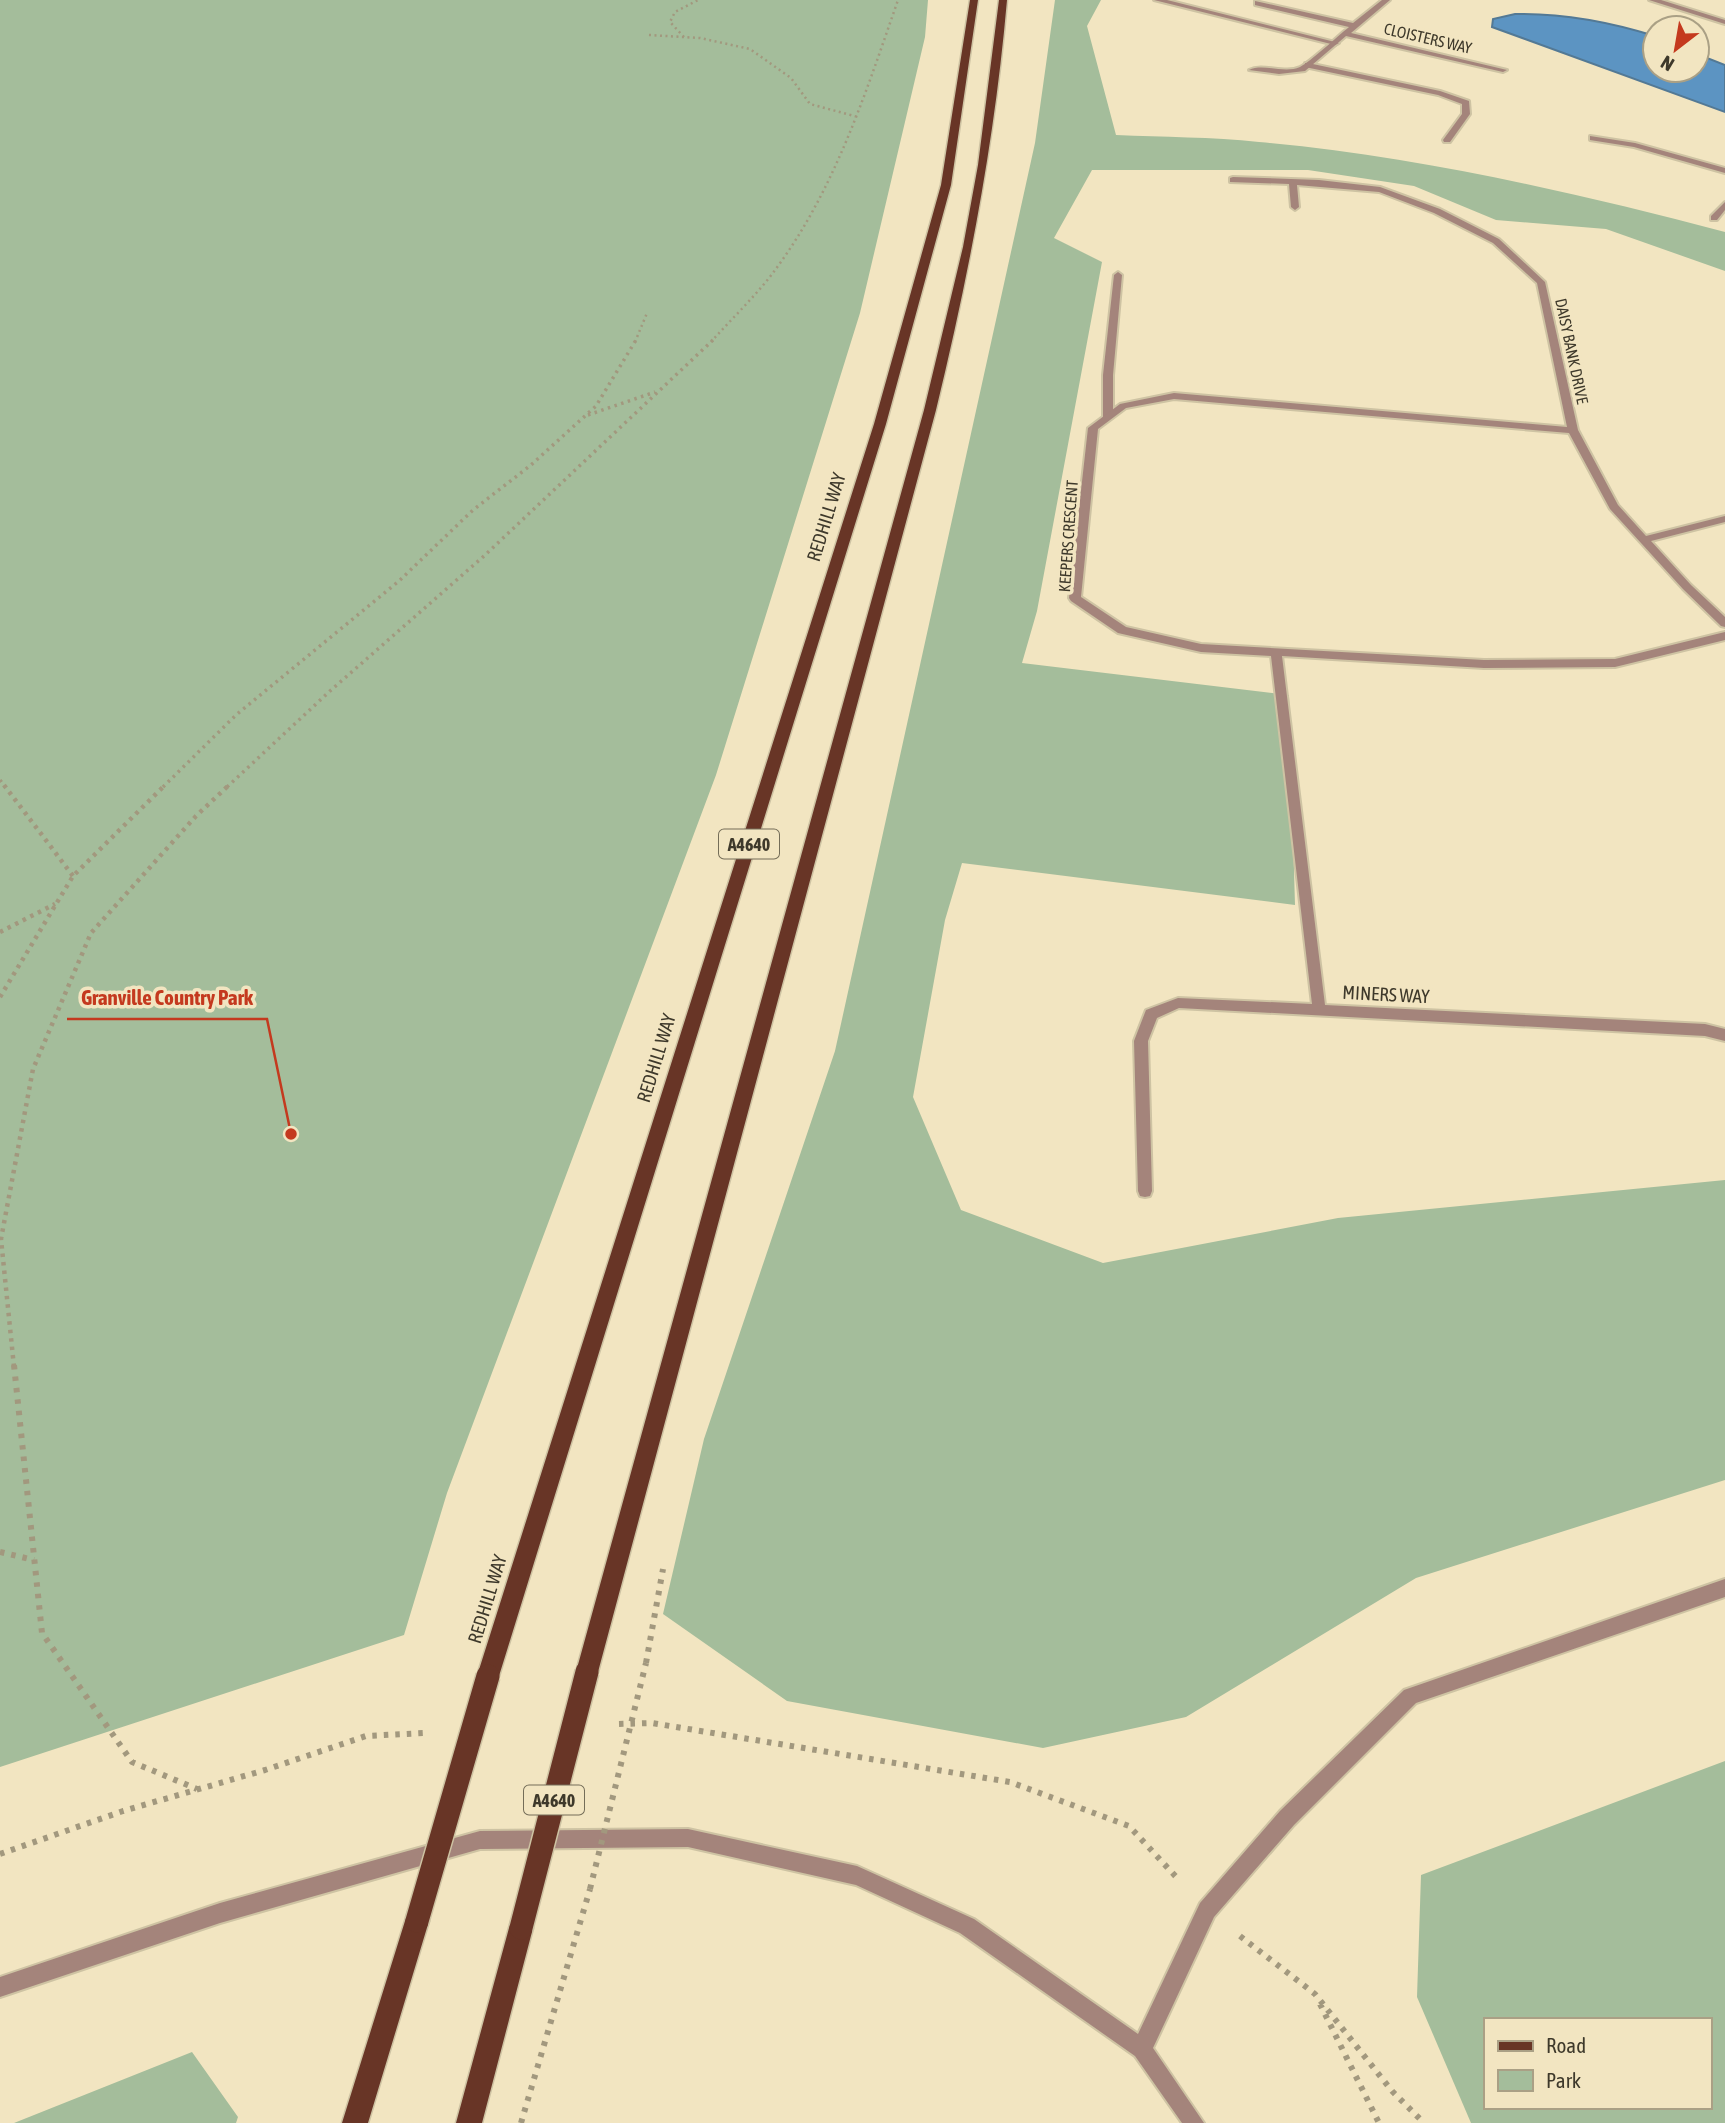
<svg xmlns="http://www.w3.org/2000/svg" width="1725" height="2123" viewBox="0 0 1725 2123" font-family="'Asap Condensed',sans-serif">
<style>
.green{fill:#a4bd9b;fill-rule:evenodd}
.water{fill:#5c94c2;stroke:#537995;stroke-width:2}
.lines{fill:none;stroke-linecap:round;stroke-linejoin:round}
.service-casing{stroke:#cec3a3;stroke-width:4}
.minor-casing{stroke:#cec3a3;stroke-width:4}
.primary-casing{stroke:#cec3a3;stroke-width:3}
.path-far3{stroke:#a2987e;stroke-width:2.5;stroke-dasharray:2 3.5;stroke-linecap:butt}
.path-far2{stroke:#a2987e;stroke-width:3.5;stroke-dasharray:2.5 4.5;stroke-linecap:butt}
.path-far1{stroke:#a2987e;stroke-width:4.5;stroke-dasharray:3.5 5;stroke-linecap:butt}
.path{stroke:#a2987e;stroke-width:6;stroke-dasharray:4.5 7;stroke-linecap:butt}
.service{fill:#a4847b;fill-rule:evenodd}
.minor{fill:#a4847b;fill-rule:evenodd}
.primary{fill:#683526;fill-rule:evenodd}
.primary-bridge-casing{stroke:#cec3a3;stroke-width:26;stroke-linecap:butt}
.path-bridge{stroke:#a2987e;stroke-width:6;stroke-dasharray:4.5 7;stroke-linecap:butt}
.primary-bridge{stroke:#683526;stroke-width:23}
.labels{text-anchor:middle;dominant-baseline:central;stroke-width:7;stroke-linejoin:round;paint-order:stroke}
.far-street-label{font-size:16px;fill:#3e392b;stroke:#f2e5c1}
.shield{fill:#f2e5c1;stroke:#746d58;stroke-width:2}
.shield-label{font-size:18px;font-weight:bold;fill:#3e392b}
.street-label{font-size:19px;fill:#3e392b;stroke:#f2e5c1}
.leader{fill:none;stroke:#c4391e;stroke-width:2.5}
.callout-dot{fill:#c4391e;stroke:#f2e5c1;stroke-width:2.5}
.callout-label{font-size:21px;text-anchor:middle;font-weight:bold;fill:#c4391e;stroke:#f2e5c1;stroke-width:7;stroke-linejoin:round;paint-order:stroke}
</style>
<rect width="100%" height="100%" fill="#f2e5c1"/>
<!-- green -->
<path class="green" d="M 0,0 L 928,0 L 925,37 L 860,313 L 716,775 L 447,1493 L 404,1635 L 0,1767 Z
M 1055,0 L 1101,0 L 1087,26 L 1116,135 C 1163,137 1212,137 1259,142 C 1416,156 1573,192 1725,232 L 1725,271 L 1606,229 L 1496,220 L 1414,186 L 1308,170 L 1092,170 L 1054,238 L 1102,262 L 1037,611 L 1022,663 L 1289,695 L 1295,905 L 962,863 L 945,920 L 913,1097 L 961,1210 L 1103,1263 L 1338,1218 L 1725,1180 L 1725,1480 L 1416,1578 L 1186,1717 L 1043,1748 L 787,1701 L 663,1614 L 704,1439 L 835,1051 L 1035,143 Z
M 1725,1761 L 1725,2123 L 1471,2123 L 1417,1997 L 1421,1875 ZM 1485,2020 L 1709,2020 L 1709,2107 L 1485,2107 Z
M 192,2052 L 238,2117 L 236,2123 L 14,2123 Z"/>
<!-- water -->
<path class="water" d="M 1515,14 C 1562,13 1610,22 1655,36 L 1655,70 L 1697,70 L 1697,54 L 1725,65 L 1725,112 L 1492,27 L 1493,19 Z"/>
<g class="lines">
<defs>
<path id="service" d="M 1154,0 L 1167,0 L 1339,43 L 1335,45 Z
M 1308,63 L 1440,91 L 1469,101 L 1470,114 L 1450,142 L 1444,142 L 1443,140 L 1462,114 L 1462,104 L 1438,95 L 1305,67 L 1305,63 Z
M 1590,136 L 1635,143 L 1725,168 L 1725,173 L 1634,147 L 1590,140 Z
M 1118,272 L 1122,275 L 1113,375 L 1113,417 L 1108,420 L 1103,417 L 1103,375 L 1114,275 Z"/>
<path id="minor" d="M 1382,0 L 1390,0 L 1351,33 L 1507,70 L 1503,72 L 1346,36 L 1305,71 L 1279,74 L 1249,70 C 1263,63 1284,74 1300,67 C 1310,62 1338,36 1349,27 L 1255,5 L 1255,1 L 1353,23 Z
M 1649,0 L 1661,0 L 1725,20 L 1725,24 Z
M 1233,177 L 1319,180 L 1380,187 L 1440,209 L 1499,239 L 1545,282 L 1578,430 L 1618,505 L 1646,536 L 1725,516 L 1725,522 L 1651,541 L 1691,585 L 1725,617 L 1725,627 L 1721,626 L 1683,589 L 1610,509 L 1569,433 L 1174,399 L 1126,408 L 1098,429 L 1081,597 L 1126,627 L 1201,644 L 1484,660 L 1615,659 L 1725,632 L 1725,640 L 1615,667 L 1484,668 L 1282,656 L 1325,1005 L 1705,1024 L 1725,1029 L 1725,1041 L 1705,1036 L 1179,1008 L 1157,1018 L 1148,1041 L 1152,1191 L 1150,1196 L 1145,1197 L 1140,1196 L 1138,1191 L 1134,1041 L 1146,1010 L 1178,998 L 1312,1004 L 1271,656 L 1201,652 L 1118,633 L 1071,601 L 1069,598 L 1088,428 L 1120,404 L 1174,393 L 1567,427 L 1537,283 L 1493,243 L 1434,213 L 1379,192 L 1297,185 L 1299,207 L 1295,210 L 1291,207 L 1289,184 L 1230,182 L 1230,178 Z
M 1725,202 L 1725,210 L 1717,220 L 1711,220 L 1711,216 Z
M 1725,1579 L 1725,1597 L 1416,1703 L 1294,1825 L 1214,1917 L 1153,2048 L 1204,2123 L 1182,2123 L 1135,2056 L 960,1933 L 856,1885 L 688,1847 L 480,1849 L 220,1923 L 0,1997 L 0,1977 L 220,1903 L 480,1831 L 688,1829 L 857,1866 L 974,1919 L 1138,2034 L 1200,1903 L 1280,1811 L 1404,1690 Z"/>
<path id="primary" d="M 970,0 L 978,0 L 951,185 L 886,424 L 499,1676 L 496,1684 L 488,1687 L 480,1684 L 477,1676 L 874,424 L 941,185 Z
M 999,0 L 1007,0 C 995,139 969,274 936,410 L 598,1672 L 595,1680 L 587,1683 L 579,1680 L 576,1672 L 924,410 L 963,247 L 978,165 Z
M 417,1909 L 426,1912 L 429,1921 L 368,2123 L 342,2123 L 405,1921 L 408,1912 Z
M 521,1916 L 530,1919 L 533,1928 L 482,2123 L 456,2123 L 509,1928 L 512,1919 Z"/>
</defs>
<!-- service casing -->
<use href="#service" class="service-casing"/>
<!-- minor casing -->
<use href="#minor" class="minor-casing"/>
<!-- primary casing -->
<use href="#primary" class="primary-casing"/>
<!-- path-far3 -->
<path class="path-far3" d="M 649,35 L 700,38 L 750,49 L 791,78 L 810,104 L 858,117
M 684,37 L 670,22 L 675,12 L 698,0
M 635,342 L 647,313
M 711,342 C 733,317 759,293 778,266 C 836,186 866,92 898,0"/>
<!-- path-far2 -->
<path class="path-far2" d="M 588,415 L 655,392
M 0,780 L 5,787
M 163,787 L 236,715 L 399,581 L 473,510 L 531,465 L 596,406 L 636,340
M 227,787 L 330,691 L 484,556 L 713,340"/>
<!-- path-far1 -->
<path class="path-far1" d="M 4,785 L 73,876
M 0,932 L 55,904
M 0,997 L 73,876 L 165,785
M 14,1367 L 1,1239 L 33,1069 L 91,933 L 196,816 L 229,785"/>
<!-- path -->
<path class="path" d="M 14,1365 L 42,1633 L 132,1762 L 197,1789
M 0,1552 L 34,1560
M 646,1663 L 663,1569
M 619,1724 L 652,1723 L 1010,1782 L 1129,1826 L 1179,1880
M 0,1854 L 123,1811 L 265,1770 L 366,1736 L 425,1733
M 1240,1936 L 1315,1994 L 1392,2091 L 1424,2123
M 1320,2004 L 1379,2123
M 521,2123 L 590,1889"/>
<!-- service -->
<use href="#service" class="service"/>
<!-- minor -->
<use href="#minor" class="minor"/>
<!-- primary -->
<use href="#primary" class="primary"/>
<defs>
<path id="primary-bridge" d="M 417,1921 L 488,1676
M 521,1928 L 587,1672"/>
</defs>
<!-- primary-bridge casing -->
<use href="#primary-bridge" class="primary-bridge-casing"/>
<!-- path-bridge -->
<path class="path-bridge" d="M 590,1889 L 646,1663"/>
<!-- primary-bridge -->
<use href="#primary-bridge" class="primary-bridge"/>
</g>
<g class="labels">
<!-- far-street labels -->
<g class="far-street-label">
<text transform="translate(1428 38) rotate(13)">CLOISTERS WAY</text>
<text transform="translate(1572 351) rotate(78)">DAISY BANK DRIVE</text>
<text transform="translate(1068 536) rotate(-86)">KEEPERS CRESCENT</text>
</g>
<!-- shield labels -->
<g class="shield">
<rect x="719" y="829.5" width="60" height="29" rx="5"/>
<rect x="524" y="1785.5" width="60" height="29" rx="5"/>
</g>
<g class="shield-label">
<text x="749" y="844">A4640</text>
<text x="554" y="1800">A4640</text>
</g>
<!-- street labels -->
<g class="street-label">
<text transform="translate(826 517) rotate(-73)">REDHILL WAY</text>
<text transform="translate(1386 994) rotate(3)">MINERS WAY</text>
<text transform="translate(656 1058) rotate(-73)">REDHILL WAY</text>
<text transform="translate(487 1599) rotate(-73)">REDHILL WAY</text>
</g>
</g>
<!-- callouts -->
<path class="leader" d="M291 1134L267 1019H67"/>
<circle class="callout-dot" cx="291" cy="1134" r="7"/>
<g class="callout-label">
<text x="167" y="1005">Granville Country Park</text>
</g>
<!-- legend -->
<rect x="1484" y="2018" width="228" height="91" fill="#f2e5c1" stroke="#aaa085" stroke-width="2"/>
<rect x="1498" y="2041" width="35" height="10" fill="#683526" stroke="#aaa085" stroke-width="2"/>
<text x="1546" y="2053" font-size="21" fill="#3e392b">Road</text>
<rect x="1498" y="2070" width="35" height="21" fill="#a4bd9b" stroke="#aaa085" stroke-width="2"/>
<text x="1546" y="2088" font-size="21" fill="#3e392b">Park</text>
<!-- north arrow -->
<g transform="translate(1676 49) rotate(211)"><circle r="33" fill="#f2e5c1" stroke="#aaa085" stroke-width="2"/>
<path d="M0-5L12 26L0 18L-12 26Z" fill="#c4391e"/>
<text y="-10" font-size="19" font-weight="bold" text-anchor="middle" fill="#3e392b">N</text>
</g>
</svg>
